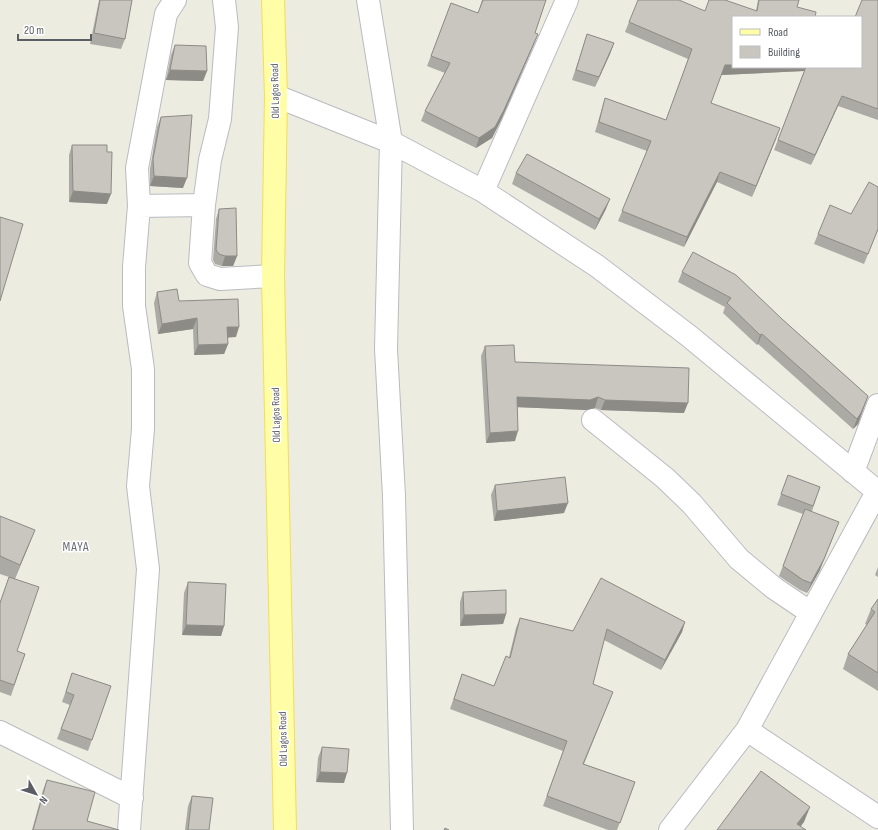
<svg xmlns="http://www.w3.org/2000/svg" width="878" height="830" viewBox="0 0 878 830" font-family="'Sofia Sans Condensed',sans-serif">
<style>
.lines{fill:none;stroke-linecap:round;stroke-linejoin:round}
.minor-casing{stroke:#b9bbc1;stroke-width:24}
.major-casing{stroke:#f4de53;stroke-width:24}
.minor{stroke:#fff;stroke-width:22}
.major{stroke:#fffda5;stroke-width:22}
.wall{fill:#acaaa4}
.shaded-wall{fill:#8c8b86}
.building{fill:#c8c6bf;stroke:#8c8b86}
.labels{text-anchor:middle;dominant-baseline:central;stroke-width:3;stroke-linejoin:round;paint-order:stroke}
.street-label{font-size:11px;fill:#5a5d63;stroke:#fff}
.quarter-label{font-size:13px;letter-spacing:1px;fill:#6b6e75;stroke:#fff}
</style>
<rect width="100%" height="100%" fill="#edece1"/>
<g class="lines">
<defs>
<path id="minor" d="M 224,0 L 227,27 L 220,119 L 210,160 L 204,205 L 200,263 L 207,275 L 220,279 L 273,276
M 368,0 L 391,142 L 386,349 L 394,496 L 402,830
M 276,96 L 391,142 L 483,191 L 597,266 L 689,336 L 878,492
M 483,191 L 567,0
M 139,206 L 204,205
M 593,420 L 665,478 L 692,504 L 739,559 L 774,588 L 811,613
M 853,472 L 878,405
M 747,730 L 878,817
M 0,732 L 132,798
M 129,830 L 148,569 L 138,486 L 143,429 L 143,369 L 134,306 L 134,267 L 139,206 L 137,168 L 166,14 L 175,0
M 670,830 L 747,730 L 877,492"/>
<path id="major" d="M 273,0 L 276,96 L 273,276 L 285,830"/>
</defs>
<!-- minor casing -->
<use href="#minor" class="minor-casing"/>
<!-- major casing -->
<use href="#major" class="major-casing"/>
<!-- minor -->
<use href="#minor" class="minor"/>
<!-- major -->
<use href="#major" class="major"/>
</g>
<!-- wall -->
<path class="wall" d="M 99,0 L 132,0 L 125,39 L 121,49 L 90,44 Z
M 482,0 L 546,0 L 535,33 L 534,44 L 501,120 L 492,138 L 476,148 L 421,121 L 425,111 L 445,73 L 427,66 L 451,3 L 478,13 Z
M 709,0 L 756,11 L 758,0 L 799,0 L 733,17 L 861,67 L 878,0 L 878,120 L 838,106 L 811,165 L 774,150 L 804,71 L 721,75 L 711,103 L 776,139 L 752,197 L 717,182 L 684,247 L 618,221 L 647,151 L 595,132 L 602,108 L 605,98 L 666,120 L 688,59 L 625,32 L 629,22 L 705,11 Z
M 587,34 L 614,43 L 610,54 L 595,87 L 572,80 Z
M 175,45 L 207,71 L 203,81 L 166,80 L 171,55 Z
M 161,117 L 183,188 L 150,186 L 150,169 L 157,127 Z
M 72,145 L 107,204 L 69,202 L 69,155 Z
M 516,173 L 606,209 L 595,230 L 512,184 Z
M 878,187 L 878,230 L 864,264 L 814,244 L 818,234 L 851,214 Z
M 219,209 L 237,256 L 233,266 L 222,266 L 215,264 L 213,260 L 216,219 Z
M 682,272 L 782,319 L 868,396 L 858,424 L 853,429 L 758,344 L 757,345 L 723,313 L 725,307 L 678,282 Z
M 157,292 L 179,301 L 236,337 L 227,337 L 228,344 L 224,354 L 194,355 L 193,329 L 158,334 L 154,303 Z
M 485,346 L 515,362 L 684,413 L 601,410 L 595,408 L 586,410 L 517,407 L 515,441 L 486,443 L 481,356 Z
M 788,475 L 820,487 L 812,511 L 820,570 L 807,593 L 800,590 L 779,576 L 803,514 L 777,505 Z
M 495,485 L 564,513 L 494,521 L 491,495 Z
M 0,516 L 29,545 L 15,579 L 17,651 L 25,654 L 11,696 L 0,692 L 0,602 L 9,577 L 0,574 Z
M 878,567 L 878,577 L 875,575 Z
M 188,582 L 224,626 L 221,636 L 182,635 L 184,593 Z
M 463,592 L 506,614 L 503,624 L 460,626 L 460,602 Z
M 878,599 L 878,691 L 843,669 L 848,654 L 867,625 L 865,624 L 871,609 Z
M 520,618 L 573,631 L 685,622 L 682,632 L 661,670 L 604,640 L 593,684 L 609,702 L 584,764 L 635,782 L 617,830 L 608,830 L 543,806 L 563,751 L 450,709 L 462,674 L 494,686 L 509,657 L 516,628 Z
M 72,673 L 111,686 L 88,751 L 57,739 L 70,705 L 62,702 Z
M 322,747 L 344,783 L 316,782 L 318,758 Z
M 47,780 L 87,821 L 119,830 L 32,830 L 43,790 Z
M 192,796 L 209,830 L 185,830 L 188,806 Z"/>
<!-- shaded-wall -->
<path class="shaded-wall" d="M 538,34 L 534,44 L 501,120 L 492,138 L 476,148 L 479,138 Z
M 614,43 L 610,54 L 595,87 L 599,77 Z
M 725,65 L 733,65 L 733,67 L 806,67 L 804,71 L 721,75 Z
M 170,70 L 207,71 L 203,81 L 166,80 Z
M 842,96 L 838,106 L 811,165 L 815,155 Z
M 780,128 L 776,139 L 752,197 L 756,186 Z
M 720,172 L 717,182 L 684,247 L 687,237 Z
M 154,176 L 187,178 L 183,188 L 150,186 Z
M 73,191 L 111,194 L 107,204 L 69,202 Z
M 610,199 L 606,209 L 595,230 L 599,219 Z
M 225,256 L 237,256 L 233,266 L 222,266 Z
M 197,318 L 193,329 L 158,334 L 162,324 Z
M 227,327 L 239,327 L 236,337 L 223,338 Z
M 762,334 L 758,344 L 757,345 L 760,335 Z
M 228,344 L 224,354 L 194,355 L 198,345 Z
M 868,396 L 858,424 L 853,429 L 857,419 Z
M 517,397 L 598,397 L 595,408 L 586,410 L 513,407 Z
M 605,400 L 688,403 L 684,413 L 601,410 Z
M 518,431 L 515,441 L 486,443 L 490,433 Z
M 568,503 L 564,513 L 494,521 L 497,511 Z
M 35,530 L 29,545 L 14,580 L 20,565 Z
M 835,532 L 820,570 L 807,593 L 811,583 Z
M 506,614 L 503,624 L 460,626 L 464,615 Z
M 685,622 L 682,632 L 661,670 L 665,660 Z
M 186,625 L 224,626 L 221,636 L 182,635 Z
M 613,692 L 609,702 L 579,774 L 583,764 Z
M 320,772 L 347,773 L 344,783 L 316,782 Z
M 810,807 L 804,822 L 798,830 L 797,824 Z"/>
<!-- building -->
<path class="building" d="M 100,0 L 132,0 L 125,39 L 94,33 Z
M 483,0 L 546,0 L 535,33 L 538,34 L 504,110 L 495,127 L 479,138 L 425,111 L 450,63 L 431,56 L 451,3 L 478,13 Z
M 638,0 L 679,0 L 705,11 L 709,0 L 725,0 L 757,11 L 759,0 L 799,0 L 797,7 L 816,12 L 815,17 L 733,17 L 733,65 L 725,65 L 711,103 L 780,128 L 756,186 L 720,172 L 687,237 L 622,211 L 651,141 L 599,122 L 605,98 L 666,120 L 692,49 L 629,22 Z
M 862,0 L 878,0 L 878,109 L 842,96 L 815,155 L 778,140 L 806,67 L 861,67 L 861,17 L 855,17 Z
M 587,34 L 614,43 L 599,77 L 576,70 Z
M 175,45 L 206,46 L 207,71 L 170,70 Z
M 192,115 L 187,178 L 154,176 L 153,159 L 161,117 Z
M 72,145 L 107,145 L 107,152 L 112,152 L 111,194 L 73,191 Z
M 527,154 L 610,199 L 599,219 L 516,173 Z
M 869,182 L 878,187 L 878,229 L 868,254 L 818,234 L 830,205 L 851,214 Z
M 236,208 L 237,256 L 225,256 L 219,254 L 216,250 L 219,209 Z
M 0,217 L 23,224 L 0,301 Z
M 693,252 L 736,275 L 782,319 L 868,396 L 861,413 L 857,419 L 762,334 L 760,335 L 727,303 L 731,298 L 682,272 Z
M 177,289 L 179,301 L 238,299 L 239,327 L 227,327 L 228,344 L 198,345 L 197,318 L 162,324 L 157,292 Z
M 514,345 L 515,362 L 689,368 L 688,403 L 605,400 L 598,397 L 590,400 L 517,397 L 518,431 L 490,433 L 485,346 Z
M 788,475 L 820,487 L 813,506 L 781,494 Z
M 565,477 L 568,503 L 497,511 L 495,485 Z
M 805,509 L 839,522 L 824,559 L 811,583 L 803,580 L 783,566 Z
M 0,516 L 35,530 L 20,565 L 0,556 Z
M 9,577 L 39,587 L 17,651 L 25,654 L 14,685 L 0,680 L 0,603 Z
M 601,578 L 685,622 L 665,660 L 607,629 L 593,684 L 613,692 L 583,764 L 635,782 L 620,823 L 547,796 L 567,741 L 454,699 L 462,674 L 494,686 L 506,656 L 510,658 L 520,618 L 573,631 Z
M 188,582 L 226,584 L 224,626 L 186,625 Z
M 506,590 L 506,614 L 464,615 L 463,592 Z
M 878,599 L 878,673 L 848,654 L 875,612 L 871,609 Z
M 72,673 L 111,686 L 92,740 L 61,729 L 74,695 L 66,692 Z
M 322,747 L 349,749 L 347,773 L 320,772 Z
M 761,771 L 810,807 L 797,824 L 806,830 L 717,830 Z
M 47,780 L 95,792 L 87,821 L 119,830 L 33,830 Z
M 192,796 L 213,798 L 209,830 L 188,830 Z
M 445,828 L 449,830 L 444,830 Z"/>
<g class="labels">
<!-- street labels -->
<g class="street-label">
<text transform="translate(275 91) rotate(-91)">Old Lagos Road</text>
<text transform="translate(276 415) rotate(-91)">Old Lagos Road</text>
<text transform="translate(283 739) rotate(-91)">Old Lagos Road</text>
</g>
<!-- quarter labels -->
<g class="quarter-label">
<text x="76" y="547">MAYA</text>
</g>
</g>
<!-- legend -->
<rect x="732" y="16" width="130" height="52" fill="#ffffff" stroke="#bdbec1"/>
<rect x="740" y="29" width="20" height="6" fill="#fffda5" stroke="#bdbec1"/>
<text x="768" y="36" font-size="12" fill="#5a5d63">Road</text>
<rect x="740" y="46" width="20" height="12" fill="#c8c6bf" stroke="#bdbec1"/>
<text x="768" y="56" font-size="12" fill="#5a5d63">Building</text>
<!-- north arrow -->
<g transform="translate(36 794) rotate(129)" stroke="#ffffff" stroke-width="3" paint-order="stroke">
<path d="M0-3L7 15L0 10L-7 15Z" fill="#5a5d63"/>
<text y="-6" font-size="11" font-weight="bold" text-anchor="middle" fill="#5a5d63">N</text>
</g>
<!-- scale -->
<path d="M18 34v6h73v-6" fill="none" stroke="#5a5d63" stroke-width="2"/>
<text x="24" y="34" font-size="12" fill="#5a5d63" stroke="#ffffff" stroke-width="3" paint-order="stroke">20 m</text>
</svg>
